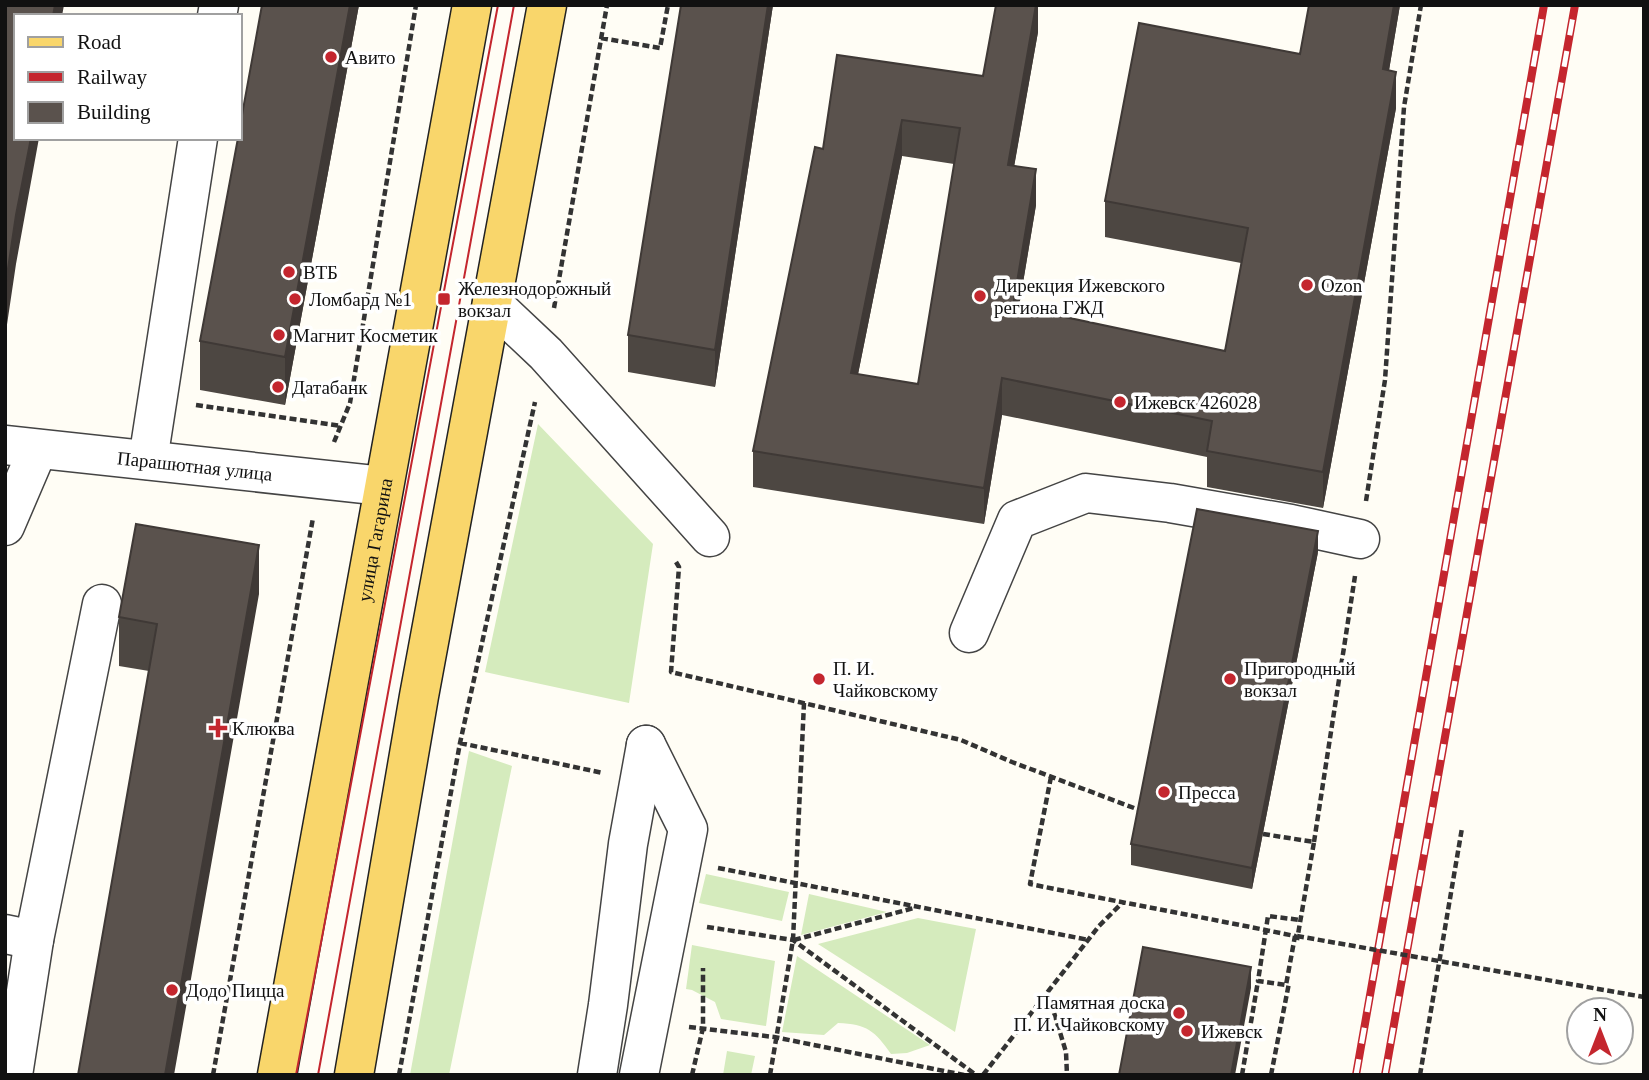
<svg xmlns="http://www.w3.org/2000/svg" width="1649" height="1080" viewBox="0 0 1649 1080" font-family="'Times New Roman',serif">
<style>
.grass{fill:#d5ebbd}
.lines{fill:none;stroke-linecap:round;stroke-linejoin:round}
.minor-casing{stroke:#444;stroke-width:41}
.major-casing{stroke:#222;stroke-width:41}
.path{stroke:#333;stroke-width:4.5;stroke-dasharray:7 3.5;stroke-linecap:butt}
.minor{stroke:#fff;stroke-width:38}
.major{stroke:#f9d66b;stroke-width:38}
.tram{stroke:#c4262e;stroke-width:2}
.rail-casing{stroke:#c4262e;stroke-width:8}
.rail{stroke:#fff;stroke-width:5;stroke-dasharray:16;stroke-linecap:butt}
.path-bridge{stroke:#333;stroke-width:4.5;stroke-dasharray:7 3.5;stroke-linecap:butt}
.wall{fill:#4d4742;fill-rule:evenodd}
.shaded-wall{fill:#3f3936}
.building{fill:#5a524d;stroke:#3f3936;stroke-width:2;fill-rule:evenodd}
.poi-dot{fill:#c4262e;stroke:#fff;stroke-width:2.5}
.labels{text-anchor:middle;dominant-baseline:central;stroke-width:7;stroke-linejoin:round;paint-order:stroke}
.poi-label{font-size:19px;fill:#111;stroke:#fff;text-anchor:start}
.street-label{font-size:19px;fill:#111;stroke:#fff}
</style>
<rect width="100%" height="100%" fill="#fffdf5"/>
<!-- grass -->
<path class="grass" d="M 538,424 L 653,544 L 629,703 L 485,672 Z
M 469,751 L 512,766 L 449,1075 L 410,1075 Z
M 706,874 L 789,892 L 782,921 L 699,903 Z
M 809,894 L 887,912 L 801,935 Z
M 918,918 L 976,929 L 955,1032 L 818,944 Z
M 692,945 L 775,961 L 766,1026 L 721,1019 L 715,1002 L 692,990 L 686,989 Z
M 797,956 L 930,1045 L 907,1053 L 891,1054 C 875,1031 867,1024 838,1023 L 824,1035 L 782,1032 Z
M 727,1051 L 755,1056 L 751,1075 L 723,1075 Z"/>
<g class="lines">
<defs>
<g id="minor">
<path d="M 217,16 L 219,5"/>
<path d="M 492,303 L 546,354 L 710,537"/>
<path id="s1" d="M 5,445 L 383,486"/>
<path d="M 148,460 L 198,138"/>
<path d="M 5,526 L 38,449"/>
<path d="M 969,633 L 1017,520 L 1086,493 L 1170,503 L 1291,524 L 1360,539"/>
<path d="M 5,934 L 34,940 L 102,604"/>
<path d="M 13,1075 L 34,940"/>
<path d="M 597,1075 L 608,1005 L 628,844 L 646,745"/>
<path d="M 639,1075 L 688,829 L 646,745"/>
</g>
<g id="major">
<path id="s2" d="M 277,1075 L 472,5"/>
<path d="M 354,1075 L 419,696 L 547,5"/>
</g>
</defs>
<!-- minor casing -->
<use href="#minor" class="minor-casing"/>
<!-- major casing -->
<use href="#major" class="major-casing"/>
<!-- path -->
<path class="path" d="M 601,38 L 660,48 L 668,5
M 554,308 L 607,5
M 196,405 L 341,426
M 334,442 L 350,403 L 416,5
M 1366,501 L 1385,380 L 1404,107 L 1421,5
M 676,562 L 679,567 L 671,672 L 961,740 L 1012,762 L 1142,811
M 460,743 L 603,773
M 1051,777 L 1030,884 C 1119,902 1207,918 1295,936 L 1286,985 L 1258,981 L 1268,916 L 1300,920
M 1263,834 L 1314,842 L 1297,940
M 1314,842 L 1355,576
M 718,868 L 1089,940
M 707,927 L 793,940 L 976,1075
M 794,940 L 914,908
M 1048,993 L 1066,1052 L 1067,1075
M 689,1027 L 774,1037 L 964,1075
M 213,1075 L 313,518
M 399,1075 L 460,743 L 535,402
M 692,1075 L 703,1028 L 703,968
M 770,1075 L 793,940 L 804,703
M 983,1075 L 1099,926 L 1123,902
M 1242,1075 L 1258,981
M 1271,1075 L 1289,983
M 1420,1075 L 1462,828"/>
<!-- minor -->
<use href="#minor" class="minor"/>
<!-- major -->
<use href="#major" class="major"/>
<!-- tram -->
<path class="tram" d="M 296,1075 L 498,5
M 318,1075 L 514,5"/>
<defs>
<path id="rail" d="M 1356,1075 L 1544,5
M 1385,1075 L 1575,5"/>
</defs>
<!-- rail casing -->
<use href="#rail" class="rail-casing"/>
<!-- rail -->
<use href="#rail" class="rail"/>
<!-- path-bridge -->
<path class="path-bridge" d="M 1297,936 L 1644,997"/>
</g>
<!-- wall -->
<path class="wall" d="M 359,5 L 285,405 L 200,390 L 200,341 Z
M 773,5 L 715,387 L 628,372 L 628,335 Z
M 1038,5 L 1038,32 L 1014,166 L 1036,205 L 1019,307 L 1225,351 L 1241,263 L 1105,237 L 1105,201 L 1300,54 L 1309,5 L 1400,5 L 1389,70 L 1396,108 L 1323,508 L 1207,487 L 1207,457 L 1002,415 L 984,524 L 753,487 L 753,451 L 823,149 L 983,76 ZM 902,156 L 954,164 L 918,384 L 858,374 Z
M 1318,552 L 1252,889 L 1131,865 L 1131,844 Z
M 259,594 L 149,671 L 119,666 L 119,617 Z"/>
<!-- shaded-wall -->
<path class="shaded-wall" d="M 55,5 L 64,5 L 62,16 L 53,16 Z
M 350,5 L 359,5 L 285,405 L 285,357 Z
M 768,5 L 773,5 L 715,387 L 715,350 Z
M 1036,5 L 1038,5 L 1038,32 L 1008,201 L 1008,165 Z
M 1394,5 L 1400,5 L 1383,106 L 1383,69 Z
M 1396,72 L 1396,108 L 1323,508 L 1323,472 Z
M 902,120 L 902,156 L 851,409 L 851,373 Z
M 31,138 L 39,138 L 16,264 L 5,338 L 5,289 L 16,215 Z
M 1036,169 L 1036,205 L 1013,342 L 1013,306 Z
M 1002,378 L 1002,415 L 984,524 L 984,488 Z
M 1318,531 L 1318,552 L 1252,889 L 1252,868 Z
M 259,545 L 259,594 L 174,1075 L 165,1075 Z
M 1251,967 L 1251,988 L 1235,1075 L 1231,1075 Z"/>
<!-- building -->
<path class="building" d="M 5,5 L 55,5 L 53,16 L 16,16 L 16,138 L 31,138 L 16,215 L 5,289 Z
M 262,5 L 350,5 L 285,357 L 200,341 L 238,138 L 240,138 L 240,126 Z
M 681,5 L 768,5 L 715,350 L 628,335 Z
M 996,5 L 1036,5 L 1008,165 L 1036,169 L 1013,306 L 1225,351 L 1248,228 L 1105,201 L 1139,23 L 1300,54 L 1309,5 L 1394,5 L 1383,69 L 1396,72 L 1323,472 L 1207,451 L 1212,421 L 1002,378 L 984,488 L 753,451 L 815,147 L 823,149 L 837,55 L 983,76 ZM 902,120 L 960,128 L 918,384 L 851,373 Z
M 1197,509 L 1318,531 L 1252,868 L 1131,844 Z
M 136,524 L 259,545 L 165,1075 L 78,1075 L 157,624 L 119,617 Z
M 1143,947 L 1251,967 L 1231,1075 L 1119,1075 Z"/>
<!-- markers -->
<g class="poi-dot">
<circle cx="331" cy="57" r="7"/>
<circle cx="289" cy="272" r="7"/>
<circle cx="1307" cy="285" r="7"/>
<circle cx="980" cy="296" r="7"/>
<circle cx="295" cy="299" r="7"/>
<rect x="437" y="292" width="14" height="14" rx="3.5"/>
<circle cx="279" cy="335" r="7"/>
<circle cx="278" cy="387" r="7"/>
<circle cx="1120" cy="402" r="7"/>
<circle cx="819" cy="679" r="7"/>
<circle cx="1230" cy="679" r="7"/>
<path d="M214.5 717.5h7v7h7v7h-7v7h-7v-7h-7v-7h7z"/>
<circle cx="1164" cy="792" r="7"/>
<circle cx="172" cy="990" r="7"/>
<circle cx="1179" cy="1013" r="7"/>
<circle cx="1187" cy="1031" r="7"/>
</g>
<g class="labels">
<!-- poi labels -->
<g class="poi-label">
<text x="345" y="57">Авито</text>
<text x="303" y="272">ВТБ</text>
<text x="994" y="285">Дирекция Ижевского<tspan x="994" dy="22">региона ГЖД</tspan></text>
<text x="1321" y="285">Ozon</text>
<text x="458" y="288">Железнодорожный<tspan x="458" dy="22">вокзал</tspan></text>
<text x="309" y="299">Ломбард №1</text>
<text x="293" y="335">Магнит Косметик</text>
<text x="292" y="387">Датабанк</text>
<text x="1134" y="402">Ижевск 426028</text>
<text x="833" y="668">П. И.<tspan x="833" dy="22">Чайковскому</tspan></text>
<text x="1244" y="668">Пригородный<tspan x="1244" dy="22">вокзал</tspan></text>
<text x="232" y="728">Клюква</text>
<text x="1178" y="792">Пресса</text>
<text x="186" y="990">Додо Пицца</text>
<text x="1165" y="1002" text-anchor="end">Памятная доска<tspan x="1165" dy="22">П. И. Чайковскому</tspan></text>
<text x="1201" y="1031">Ижевск</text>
</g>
<!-- street labels -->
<g class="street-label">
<text stroke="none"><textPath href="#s1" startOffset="191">Парашютная улица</textPath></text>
<text stroke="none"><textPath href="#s2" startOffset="544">улица Гагарина</textPath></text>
</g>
</g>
<!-- border -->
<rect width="1649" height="1080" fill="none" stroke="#111111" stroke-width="14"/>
<!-- legend -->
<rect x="14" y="14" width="228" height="126" fill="#ffffff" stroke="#a0a0a0" stroke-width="2"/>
<rect x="28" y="37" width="35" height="10" fill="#f9d66b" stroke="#a0a0a0" stroke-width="2"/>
<text x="77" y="49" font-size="21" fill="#111111">Road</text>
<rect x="28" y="72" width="35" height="10" fill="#c4262e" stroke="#a0a0a0" stroke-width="2"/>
<text x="77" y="84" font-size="21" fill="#111111">Railway</text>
<rect x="28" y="102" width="35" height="21" fill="#5a524d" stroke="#a0a0a0" stroke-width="2"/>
<text x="77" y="119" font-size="21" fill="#111111">Building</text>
<!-- north arrow -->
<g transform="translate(1600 1031)"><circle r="33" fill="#ffffff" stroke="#a0a0a0" stroke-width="2"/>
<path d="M0-5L12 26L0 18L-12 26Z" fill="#c4262e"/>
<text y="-10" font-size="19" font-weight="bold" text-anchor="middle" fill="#111111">N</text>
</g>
</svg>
